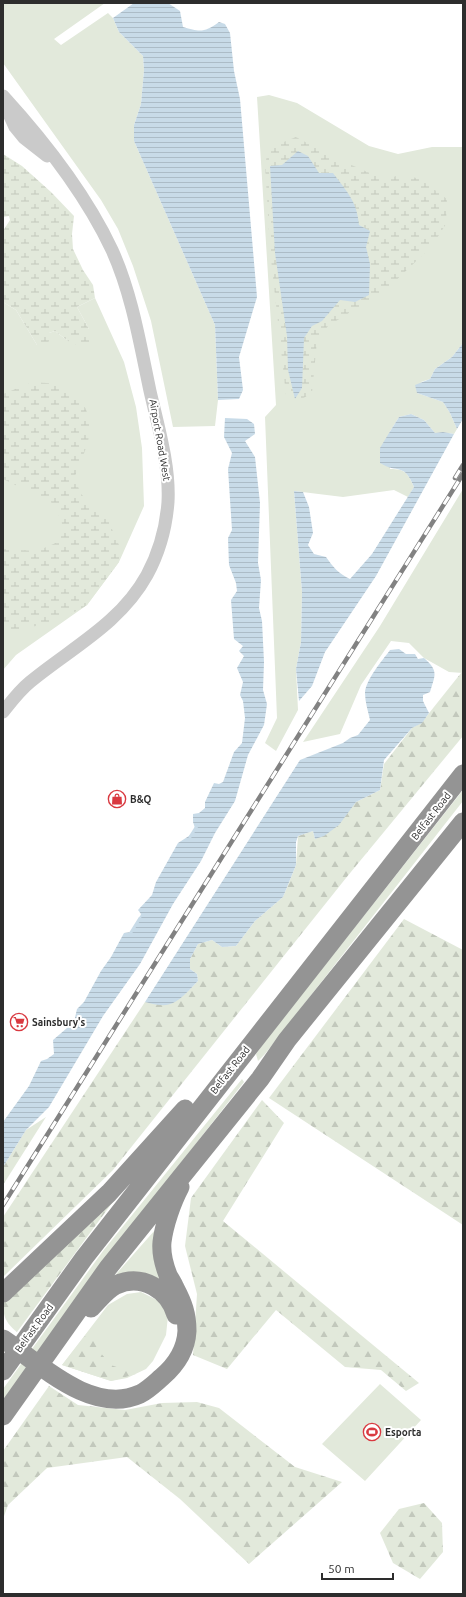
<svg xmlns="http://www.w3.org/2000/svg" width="466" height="1597" viewBox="0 0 466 1597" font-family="Ubuntu,sans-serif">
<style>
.green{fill:#e2e9db}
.forest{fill:url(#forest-firs)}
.wetland{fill:url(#wetland-marsh)}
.water{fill:url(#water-rules)}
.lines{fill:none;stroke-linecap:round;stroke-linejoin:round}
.stream{stroke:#c8dbe8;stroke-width:3}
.minor{stroke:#cacaca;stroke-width:13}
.highway{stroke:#949494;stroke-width:19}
.rail-casing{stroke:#828282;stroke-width:4.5}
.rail{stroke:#fff;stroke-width:3;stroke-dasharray:9;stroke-linecap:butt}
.labels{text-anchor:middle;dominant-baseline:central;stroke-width:4;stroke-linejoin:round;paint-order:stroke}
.street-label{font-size:10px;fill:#2d2d2d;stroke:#fff}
.poi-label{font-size:10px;font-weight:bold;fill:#2d2d2d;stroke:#fff;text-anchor:start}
</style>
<defs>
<pattern id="forest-firs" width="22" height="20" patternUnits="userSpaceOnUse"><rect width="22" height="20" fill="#e2e9db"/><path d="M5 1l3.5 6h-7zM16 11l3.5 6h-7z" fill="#c2c8bc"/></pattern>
<pattern id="wetland-marsh" width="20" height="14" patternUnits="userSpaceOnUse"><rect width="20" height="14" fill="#e2e9db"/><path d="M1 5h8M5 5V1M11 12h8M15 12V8" fill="none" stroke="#c2c8bc"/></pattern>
<pattern id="water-rules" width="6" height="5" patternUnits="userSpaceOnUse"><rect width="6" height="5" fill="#c8dbe8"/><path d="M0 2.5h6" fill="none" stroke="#acbcc7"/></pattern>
</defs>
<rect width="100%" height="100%" fill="#fff"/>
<!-- green -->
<path class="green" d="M 3,3 L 105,3 L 54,39 L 61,45 L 108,13 L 113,18 L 119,32 L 143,56 L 144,70 L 141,104 L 134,125 L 134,141 L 215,325 L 218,400 L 215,426 L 173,427 L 151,321 L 133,266 L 118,229 L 101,200 L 3,63 Z
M 269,95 L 297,103 L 369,146 L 398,154 L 432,147 L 463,147 L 463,343 L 452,357 L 435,369 L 430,379 L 421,382 L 417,393 L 443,402 L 450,413 L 457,429 L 454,434 L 443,432 L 435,433 L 424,420 L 411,414 L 399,417 L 389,433 L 390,469 C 405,469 408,473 414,487 L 408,497 L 394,490 L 343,497 L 294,491 L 302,592 L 301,642 L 296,669 L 298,710 L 276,751 L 265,743 L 277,718 L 265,417 L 276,405 L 257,97 Z
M 95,298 L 124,362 L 136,407 L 142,448 L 144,506 L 119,562 L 87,605 L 16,655 L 3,670 L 3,302 L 16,310 L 37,345 L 49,333 L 55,331 L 68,341 L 89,329 L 77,307 Z
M 463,489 L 463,673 L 449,672 L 424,658 L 409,643 L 391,641 L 361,685 L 340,734 L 303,742 L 380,626 Z
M 463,790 L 463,801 L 265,1054 L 258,1061 L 256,1054 L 266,1040 Z
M 242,1079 L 244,1082 L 113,1250 L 3,1400 L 3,1389 L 103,1251 Z
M 155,1230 L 176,1295 L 110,1281 Z
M 141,1292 L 159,1301 L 168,1316 L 166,1335 L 153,1361 L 146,1369 L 127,1378 L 111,1381 L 62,1365 L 108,1305 L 127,1294 Z
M 380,1384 L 421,1420 L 365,1481 L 322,1444 Z"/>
<!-- forest -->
<path class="forest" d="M 461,673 L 463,673 L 463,736 L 346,878 L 113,1170 L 3,1277 L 3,1217 L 145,1002 L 163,1005 L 185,994 L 198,981 L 197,974 L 190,969 L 190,959 L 198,944 L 212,940 L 222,947 L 236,946 L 255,921 L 283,897 L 296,865 L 298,836 L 313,831 L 315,839 L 356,802 L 380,790 L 384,764 L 412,728 L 422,722 Z
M 404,919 L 463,950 L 463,1225 L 269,1098 Z
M 262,1100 L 284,1123 L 223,1221 L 419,1383 L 406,1391 L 381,1370 L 345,1367 L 276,1310 L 227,1369 L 193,1355 L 197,1294 L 185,1246 L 191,1198 Z
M 46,1117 L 3,1185 L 3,1167 L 26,1130 Z
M 132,1176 L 17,1332 C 5,1322 3,1316 3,1301 Z
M 89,1331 L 99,1351 L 111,1365 L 136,1374 L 111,1381 L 62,1365 Z
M 49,1386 L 78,1405 L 125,1410 L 162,1403 L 197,1402 L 219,1408 L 295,1467 L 342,1482 L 249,1564 L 180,1499 L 127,1457 L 47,1468 L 8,1505 L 3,1519 L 3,1451 Z
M 424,1503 L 442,1523 L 443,1552 L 420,1579 L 393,1563 L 380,1533 L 399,1509 Z"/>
<!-- wetland -->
<path class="wetland" d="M 296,137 L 333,157 L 386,180 L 401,174 L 420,179 L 447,199 L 446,224 L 432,246 L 386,290 L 328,326 L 317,341 L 312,393 L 300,400 L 286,395 L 270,250 L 265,164 L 269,148 Z
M 3,154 L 22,166 L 51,192 L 74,216 L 72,234 L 73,249 L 83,270 L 93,285 L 95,298 L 77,307 L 89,329 L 92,341 L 89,350 L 68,341 L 55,331 L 49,333 L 49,341 L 45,347 L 37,345 L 16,310 L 3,302 L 3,231 L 10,220 L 9,216 L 3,217 Z
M 33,382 L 59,384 L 75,394 L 86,409 L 90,424 L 88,443 L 75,476 L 80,493 L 108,520 L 119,545 L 119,562 L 87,605 L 79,610 L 48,623 L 15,631 L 3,630 L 3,549 L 37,551 L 58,542 L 62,523 L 54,504 L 3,479 L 3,394 Z"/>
<!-- water -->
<path class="water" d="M 134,3 L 168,3 L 180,11 L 183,27 C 200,32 204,33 219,22 L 225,24 L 230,33 L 234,71 L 240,99 L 257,297 L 239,357 L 243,390 L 239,399 L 218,400 L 215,325 L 134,141 L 134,125 L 141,104 L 144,70 L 143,56 L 119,32 L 113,18 Z
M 298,151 L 308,156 L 319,173 L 333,173 C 347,192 357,201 359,225 L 370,231 L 366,247 L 370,264 L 369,295 L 355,302 L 340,300 L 322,321 L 312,326 L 304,338 L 302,388 L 295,399 L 288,370 L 287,336 L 275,253 L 270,166 L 282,165 Z
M 463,343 L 463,419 L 457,429 L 450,413 L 443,402 L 417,393 L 415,385 L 430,379 L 435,369 L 452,357 Z
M 411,414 L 424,420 L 435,433 L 443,432 L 454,434 L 376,576 L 325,652 L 312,686 L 299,701 L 296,669 L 301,642 L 302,592 L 294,491 L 303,492 L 309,507 L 313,533 L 308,545 L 314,554 L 326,557 C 333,567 339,574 350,579 L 372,554 L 414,487 C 404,462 398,474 380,463 L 380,448 L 389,433 L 399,417 Z
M 225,418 L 247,419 L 254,424 L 255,434 L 245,441 L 255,457 L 260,503 L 258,563 L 261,580 L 259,608 L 262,621 L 264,662 L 263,690 L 267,704 L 264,725 L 248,755 L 235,801 L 215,833 L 201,861 L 173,904 L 140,964 L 103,1016 L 49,1107 L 26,1130 L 3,1167 L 3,1122 L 29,1086 L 41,1061 L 47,1059 L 54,1054 L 53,1040 L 74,1022 L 77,1009 L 84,1002 L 101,971 L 111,957 L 124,933 L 131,932 L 137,924 L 141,914 L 138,910 L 152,895 L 156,882 L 178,843 L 192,834 L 195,828 L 193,822 L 193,814 L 199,813 L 205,808 L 205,802 L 214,783 L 219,784 L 223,782 L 234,752 L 242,743 L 245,718 L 243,701 L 240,695 L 243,682 L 237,668 L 244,656 L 239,651 L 243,646 L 234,639 L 231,600 L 237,591 L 236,583 L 229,565 L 228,538 L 232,530 L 228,469 L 232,453 L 224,437 Z
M 399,649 L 406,654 L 415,654 L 418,659 L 424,658 C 439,671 435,675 430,692 L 423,695 L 423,701 L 429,713 L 422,723 L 412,728 L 384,760 L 380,790 L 356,802 L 339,825 L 324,836 L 315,839 L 313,831 L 298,836 L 296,842 L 296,865 L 283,897 L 255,921 L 236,946 L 222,947 L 212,940 L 198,944 L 190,959 L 190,969 L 197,974 L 198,981 C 188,991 176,1007 161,1005 C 156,1005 150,1003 145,1002 L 300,760 L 343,743 L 350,738 L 358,735 L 370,720 C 368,711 365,702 365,693 C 366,679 382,661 390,650 Z"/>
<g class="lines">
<!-- stream -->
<path class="stream" d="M 190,837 L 197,826
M 130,934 L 140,918"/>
<!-- minor -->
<path class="minor" d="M 3,96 C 45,142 85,193 112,250 C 132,294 140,344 150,391 C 158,426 170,466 168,502 C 166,529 160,551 147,575 C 120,624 71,648 30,682 C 19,691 11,702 3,712
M 3,101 L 15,127 L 24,138 L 47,156"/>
<!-- highway -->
<path class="highway" d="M 3,1293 L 109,1193 L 185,1109
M 91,1308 C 99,1300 106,1290 116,1285 C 142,1273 169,1290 176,1315
M 3,1339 C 39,1363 92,1416 140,1394 C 148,1390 155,1383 162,1377 C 176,1365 186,1350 187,1331 C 187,1314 183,1303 175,1288 C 173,1283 170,1279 168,1275 C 164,1265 161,1253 162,1242 C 164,1225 172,1202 180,1187
M 3,1371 L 84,1258 L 463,774
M 3,1416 L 108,1268 L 260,1079 L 287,1040 L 463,822"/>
<defs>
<path id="rail" d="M 455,478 L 463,465
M 3,1205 L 463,474"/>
</defs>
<!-- rail casing -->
<use href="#rail" class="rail-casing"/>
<!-- rail -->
<use href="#rail" class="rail"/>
</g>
<!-- icons -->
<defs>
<symbol id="shop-ring" viewBox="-11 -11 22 22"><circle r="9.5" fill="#fff" stroke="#d93940" stroke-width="1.5"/><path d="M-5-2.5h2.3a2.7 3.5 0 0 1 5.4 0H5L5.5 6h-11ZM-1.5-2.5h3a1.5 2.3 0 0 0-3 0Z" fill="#d93940"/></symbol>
<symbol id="supermarket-ring" viewBox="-11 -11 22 22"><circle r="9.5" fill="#fff" stroke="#d93940" stroke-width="1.5"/><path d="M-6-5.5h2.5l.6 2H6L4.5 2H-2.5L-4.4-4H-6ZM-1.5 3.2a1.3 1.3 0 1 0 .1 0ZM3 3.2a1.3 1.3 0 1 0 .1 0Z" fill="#d93940"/></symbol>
<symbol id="stadium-ring" viewBox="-11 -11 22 22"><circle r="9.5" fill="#fff" stroke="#d93940" stroke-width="1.5"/><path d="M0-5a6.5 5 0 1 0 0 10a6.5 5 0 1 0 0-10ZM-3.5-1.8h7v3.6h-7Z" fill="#d93940"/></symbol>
</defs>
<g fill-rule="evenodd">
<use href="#shop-ring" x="107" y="789" width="20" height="20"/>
<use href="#supermarket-ring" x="9" y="1012" width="20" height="20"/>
<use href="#stadium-ring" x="362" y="1422" width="20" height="20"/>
</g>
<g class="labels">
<!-- street labels -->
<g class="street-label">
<text transform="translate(160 440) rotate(80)">Airport Road West</text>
<text transform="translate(431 816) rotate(-52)">Belfast Road</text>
<text transform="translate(230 1070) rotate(-52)">Belfast Road</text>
<text transform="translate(34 1328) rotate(-54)">Belfast Road</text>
</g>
<!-- poi labels -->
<g class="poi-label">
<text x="130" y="799">B&amp;Q</text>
<text x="32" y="1022">Sainsbury's</text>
<text x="385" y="1432">Esporta</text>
</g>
</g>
<!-- border -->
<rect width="466" height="1597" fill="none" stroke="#2d2d2d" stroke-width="8"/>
<!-- scale -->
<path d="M322 1573v6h71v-6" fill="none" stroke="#2d2d2d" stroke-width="2"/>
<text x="328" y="1573" font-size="12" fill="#2d2d2d" stroke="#ffffff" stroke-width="3" paint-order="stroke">50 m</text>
</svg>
